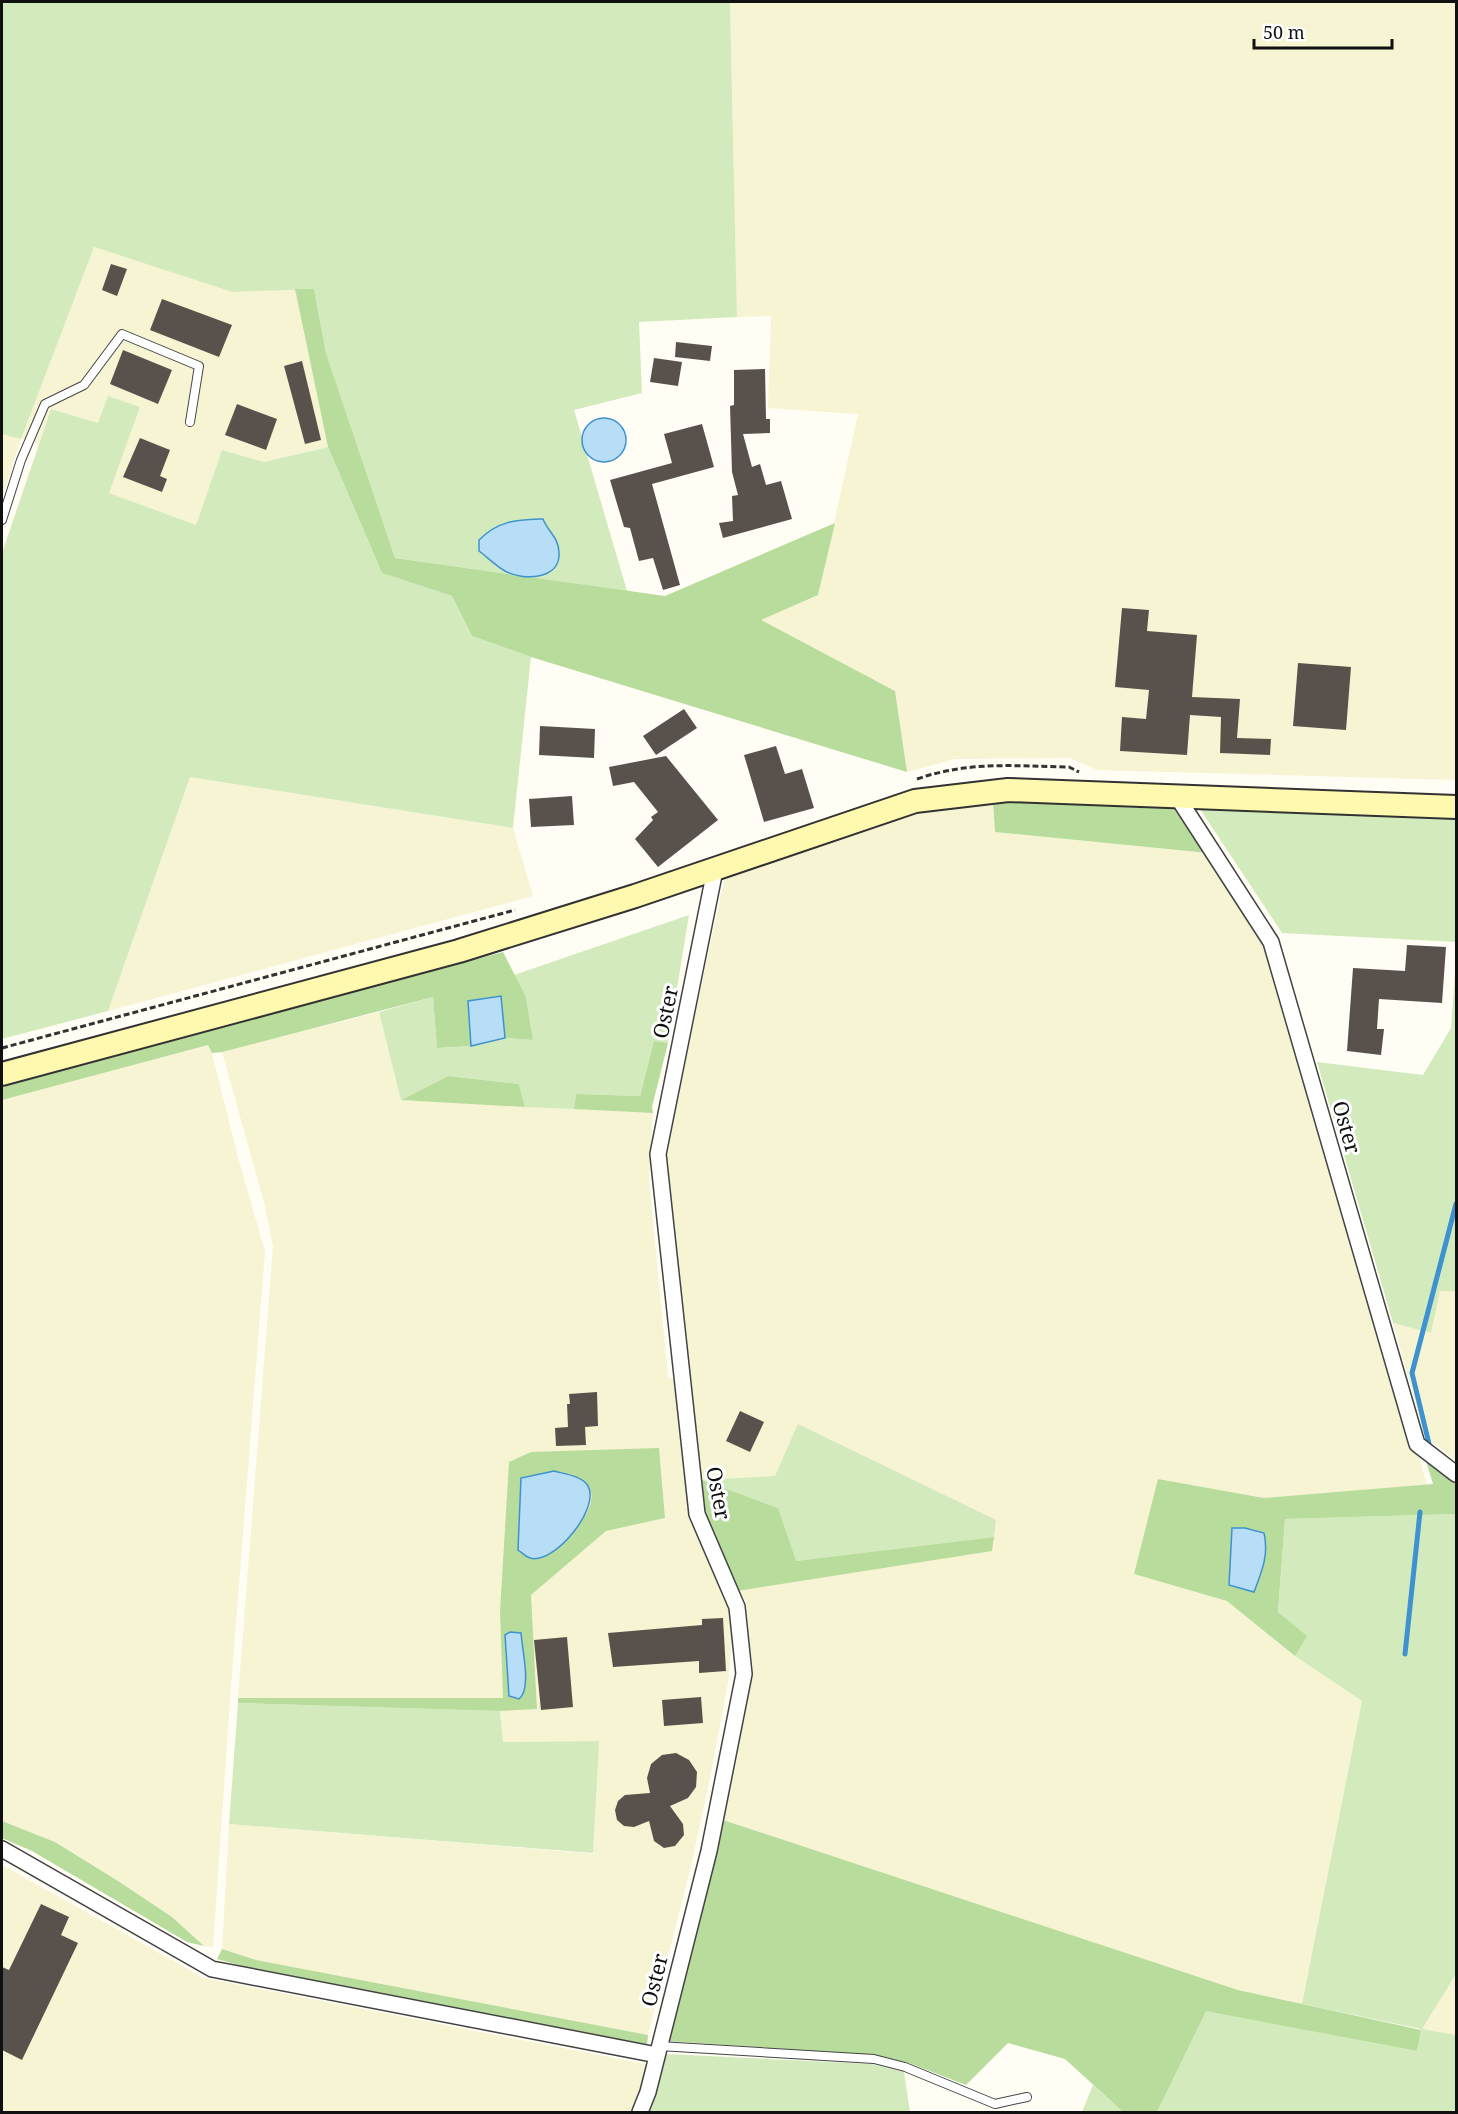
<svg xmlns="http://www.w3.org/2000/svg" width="1458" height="2114" viewBox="0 0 1458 2114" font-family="'Noto Serif',serif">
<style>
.farmland{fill:#f6f4d3;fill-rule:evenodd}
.green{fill:#d3ebbc}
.forest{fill:#b7dc9b;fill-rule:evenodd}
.water{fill:#b8def7;stroke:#3e92cf;stroke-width:1.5}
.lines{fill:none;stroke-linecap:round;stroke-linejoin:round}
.stream{stroke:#3e92cf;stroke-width:5}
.building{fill:#59524c}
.service-casing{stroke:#434343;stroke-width:10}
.minor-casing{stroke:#434343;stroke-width:18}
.secondary-casing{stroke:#323232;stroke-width:26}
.path{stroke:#323232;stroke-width:3;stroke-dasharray:6 3;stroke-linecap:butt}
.service{stroke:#fff;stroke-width:8}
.minor{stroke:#fff;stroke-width:15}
.secondary{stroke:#fff8af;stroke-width:22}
.labels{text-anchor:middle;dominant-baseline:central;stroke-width:6;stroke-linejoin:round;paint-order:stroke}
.street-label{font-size:21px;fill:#101010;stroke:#fff}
</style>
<rect width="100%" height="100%" fill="#fffdf4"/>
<!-- farmland -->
<path class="farmland" d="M 730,2 L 1456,2 L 1456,780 L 1097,770 L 1070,758 L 955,759 L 907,772 L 895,691 L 760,620 L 818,595 L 858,414 L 768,408 L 771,316 L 737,317 Z
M 94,247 L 232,292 L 295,289 L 328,447 L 264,462 L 222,450 L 196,525 L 108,493 L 140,407 L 98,423 L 51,409 L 39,444 L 21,439 L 2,498 L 2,434 L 21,438 Z
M 190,777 L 513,828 L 533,896 L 108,1011 Z
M 993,801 L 995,832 L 1208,853 L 1268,943 L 1427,1485 L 1264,1498 L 1159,1479 L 1134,1574 L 1227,1601 L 1295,1656 L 1362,1701 L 1302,2004 L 1238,1990 L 723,1820 L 753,1668 L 746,1601 L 737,1591 L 728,1683 L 710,1778 L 691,1866 L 648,2035 L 256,1960 L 222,1949 L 229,1824 L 597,1854 L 593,1852 L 598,1741 L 503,1742 L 500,1711 L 537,1708 L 531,1595 L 606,1531 L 665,1518 L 659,1448 L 500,1612 L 503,1698 L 238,1698 L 273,1247 L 265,1206 L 222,1052 L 379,1012 L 402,1100 L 653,1113 L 649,1179 L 668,1377 L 692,1386 L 666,1152 L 725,876 L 917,808 ZM 799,1424 L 737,1590 L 702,1480 L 775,1476 Z
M 208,1045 L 212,1053 L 239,1161 L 265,1251 L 230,1699 L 213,1947 L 204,1946 L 172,1917 L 118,1881 L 55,1842 L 2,1821 L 2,1100 Z
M 1440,1291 L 1456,1291 L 1456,1461 L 1425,1436 L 1393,1323 L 1431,1333 Z
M 2,1865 L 204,1978 L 645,2064 L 642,2084 L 631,2112 L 2,2112 Z
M 1456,1974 L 1456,2035 L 1421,2030 Z"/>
<!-- green -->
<path class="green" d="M 2,2 L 730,2 L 737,317 L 639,322 L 642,393 L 574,410 L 627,591 L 395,558 L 326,353 L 314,289 L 232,292 L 94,247 L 21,439 L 2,434 Z
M 108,396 L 140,407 L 109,493 L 196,525 L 222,450 L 264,462 L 328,447 L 382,573 L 452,596 L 472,636 L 531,657 L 513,828 L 190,777 L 108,1011 L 2,1039 L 2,553 L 51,409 L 98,423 Z
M 1196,803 L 1456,819 L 1456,942 L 1282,933 Z
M 689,915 L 668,1043 L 654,1041 L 640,1096 L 576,1094 L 574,1109 L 525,1107 L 519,1084 L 448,1076 L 401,1100 L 379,1012 L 433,997 L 437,1048 L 471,1046 L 505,1038 L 533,1040 L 526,997 L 514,975 Z
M 1456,959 L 1456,1291 L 1440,1291 L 1431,1333 L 1393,1323 L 1317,1062 L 1423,1075 L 1451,1028 Z
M 798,1424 L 996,1520 L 994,1537 L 795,1561 L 778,1508 L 702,1480 L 775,1476 Z
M 1456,1514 L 1456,1974 L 1422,2029 L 1456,2035 L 1456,2112 L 1157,2112 L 1206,2010 L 1417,2051 L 1421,2029 L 1302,2004 L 1362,1701 L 1295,1656 L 1306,1636 L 1278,1612 L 1285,1519 Z
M 238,1703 L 500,1711 L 503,1742 L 599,1741 L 593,1853 L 229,1824 Z
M 667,2054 L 872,2064 L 904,2072 L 910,2112 L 646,2112 Z
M 1093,2085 L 1123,2112 L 1082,2112 Z"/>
<!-- forest -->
<path class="forest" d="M 295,289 L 314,289 L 326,353 L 395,558 L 665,596 L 835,523 L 818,595 L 761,620 L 895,691 L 907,772 L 531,657 L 472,636 L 452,596 L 382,573 L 328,447 Z
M 993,801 L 1175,805 L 1208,853 L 995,832 Z
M 503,952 L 526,997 L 533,1040 L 505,1038 L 501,996 L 468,1001 L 471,1046 L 437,1048 L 433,997 L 222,1052 L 212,1053 L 208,1045 L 2,1100 L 2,1087 Z
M 654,1041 L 668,1043 L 652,1107 L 653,1113 L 574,1109 L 576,1094 L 640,1096 Z
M 448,1076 L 519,1084 L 525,1107 L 401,1100 Z
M 659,1448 L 665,1518 L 606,1531 L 531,1595 L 537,1709 L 500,1711 L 238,1703 L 238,1698 L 503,1698 L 500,1612 L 509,1462 L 531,1452 ZM 574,1477 C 577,1478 584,1481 587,1484 C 607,1505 557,1551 540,1559 Z
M 1426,1461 L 1456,1484 L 1456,1514 L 1285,1519 L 1278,1612 L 1307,1636 L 1295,1656 L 1227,1601 L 1134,1574 L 1158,1479 L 1264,1498 L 1433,1484 Z
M 702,1480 L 778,1508 L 796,1561 L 994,1537 L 992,1551 L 737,1591 L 705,1513 Z
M 723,1820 L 1238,1990 L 1421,2030 L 1417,2051 L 1206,2011 L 1157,2112 L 1123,2112 L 1065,2059 L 1008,2043 L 966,2085 L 909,2063 L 873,2055 L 667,2041 Z
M 2,1821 L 55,1842 L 118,1881 L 172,1917 L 204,1946 L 187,1942 L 32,1851 L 2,1838 Z
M 222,1949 L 256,1960 L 648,2035 L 647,2046 L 253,1969 L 217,1959 Z"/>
<!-- water -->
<path class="water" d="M582 440a22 22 0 1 1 44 0a22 22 0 1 1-44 0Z
M 543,519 C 548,532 558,536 559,552 C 561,580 523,581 505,571 C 496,566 487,557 479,551 L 479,540 C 499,520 517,520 543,519 Z
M 501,996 L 505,1038 L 471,1046 L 468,1001 Z
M 554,1471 C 565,1474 582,1476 588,1486 C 601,1508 553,1566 530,1558 C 526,1557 521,1552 518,1550 L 521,1478 Z
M 1232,1528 L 1245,1528 L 1264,1533 C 1269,1555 1262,1571 1254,1592 L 1229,1585 Z
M 510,1632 L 521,1633 C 522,1649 532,1689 519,1699 L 509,1696 L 505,1635 Z"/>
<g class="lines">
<!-- stream -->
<path class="stream" d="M 1430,1448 L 1412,1373 L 1456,1204
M 1405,1654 L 1420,1512"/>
</g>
<!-- building -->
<path class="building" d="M 111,264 L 127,269 L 117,296 L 102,290 Z
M 162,299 L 232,325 L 219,357 L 150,330 Z
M 676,342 L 712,346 L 710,361 L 675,357 Z
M 123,350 L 172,370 L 158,404 L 110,384 Z
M 654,358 L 682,362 L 678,386 L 650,382 Z
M 302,361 L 321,440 L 305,444 L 284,366 Z
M 765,369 L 766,419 L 770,419 L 770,433 L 743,434 L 752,467 L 760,464 L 766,485 L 781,481 L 792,519 L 723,538 L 719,523 L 733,521 L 732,496 L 738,495 L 732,472 L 730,406 L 734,405 L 734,370 Z
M 237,404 L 277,419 L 266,450 L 225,435 Z
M 702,424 L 714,467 L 652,484 L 680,585 L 663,590 L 653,558 L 639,561 L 630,528 L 624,527 L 610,480 L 672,463 L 664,434 Z
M 140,438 L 170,450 L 160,476 L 167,479 L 162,492 L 123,477 Z
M 1122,608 L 1149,610 L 1147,631 L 1197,635 L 1192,697 L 1240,699 L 1237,738 L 1271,739 L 1270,755 L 1220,753 L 1221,717 L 1190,715 L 1187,755 L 1120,751 L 1122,717 L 1146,719 L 1149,690 L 1115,687 Z
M 1298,663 L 1351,667 L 1346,730 L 1293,726 Z
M 684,709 L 697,728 L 656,755 L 643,736 Z
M 540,726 L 595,729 L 594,758 L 539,755 Z
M 776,746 L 785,774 L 802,769 L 814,808 L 764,822 L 744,755 Z
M 666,756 L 718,820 L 658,867 L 635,839 L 653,820 L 651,817 L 658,812 L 634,782 L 613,786 L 609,767 Z
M 572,796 L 574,825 L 531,827 L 529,799 Z
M 1407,945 L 1446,947 L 1442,1003 L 1379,999 L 1377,1029 L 1384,1029 L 1381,1055 L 1347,1051 L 1353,968 L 1405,971 Z
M 597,1392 L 598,1426 L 585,1427 L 586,1445 L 556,1446 L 555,1428 L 568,1427 L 567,1404 L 570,1404 L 569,1394 Z
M 740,1411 L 764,1422 L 750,1452 L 726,1441 Z
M 723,1618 L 726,1671 L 699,1673 L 699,1661 L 613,1667 L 608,1633 L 702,1625 L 702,1619 Z
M 567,1637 L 573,1707 L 541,1710 L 534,1640 Z
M 701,1697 L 703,1723 L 664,1726 L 662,1700 Z
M 676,1753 L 689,1760 L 697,1772 L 696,1787 L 688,1798 L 670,1806 L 683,1824 L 684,1835 L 675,1846 L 664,1848 L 654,1841 L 649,1821 L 634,1827 L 624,1826 L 617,1820 L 615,1810 L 618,1801 L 625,1795 L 650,1793 L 647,1778 L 651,1764 L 662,1755 Z
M 41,1904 L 69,1917 L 61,1935 L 78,1943 L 22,2060 L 2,2050 L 2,1967 L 9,1970 Z"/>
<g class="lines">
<defs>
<path id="service" d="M 2,520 L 21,460 L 45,404 L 84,385 L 122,334 L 199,366 L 190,422
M 659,2046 L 874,2059 L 905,2067 L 995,2104 L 1027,2097"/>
<path id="minor" d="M 1176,795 L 1271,942 L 1417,1444 L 1456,1474
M 2,1849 L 212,1969 L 657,2055
M 640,2112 L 648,2092 L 709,1851 L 744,1674 L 737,1607 L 697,1514 L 658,1154 L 715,870"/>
<path id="secondary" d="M 2,1074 L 459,951 L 635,896 L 915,801 L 1008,790 L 1456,807"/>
</defs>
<!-- service casing -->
<use href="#service" class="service-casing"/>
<!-- minor casing -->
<use href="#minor" class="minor-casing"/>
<!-- secondary casing -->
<use href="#secondary" class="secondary-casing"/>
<!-- path -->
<path class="path" d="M 917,779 C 969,761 1015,766 1069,767 L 1079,772
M 2,1048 L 515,910"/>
<!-- service -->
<use href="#service" class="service"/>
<!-- minor -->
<use href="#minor" class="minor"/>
<!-- secondary -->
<use href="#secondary" class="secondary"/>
</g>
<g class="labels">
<!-- street labels -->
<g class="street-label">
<text transform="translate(665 1012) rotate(-78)">Oster</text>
<text transform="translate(1347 1127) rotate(74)">Oster</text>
<text transform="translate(719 1493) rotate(79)">Oster</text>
<text transform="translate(654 1980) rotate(-76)">Oster</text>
</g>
</g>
<!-- border -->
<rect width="1458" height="2114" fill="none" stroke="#101010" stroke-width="6"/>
<!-- scale -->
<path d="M1254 39v9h138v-9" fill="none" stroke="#101010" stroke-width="3"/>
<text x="1263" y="39" font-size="18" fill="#101010" stroke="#ffffff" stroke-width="4.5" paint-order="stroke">50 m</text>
</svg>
